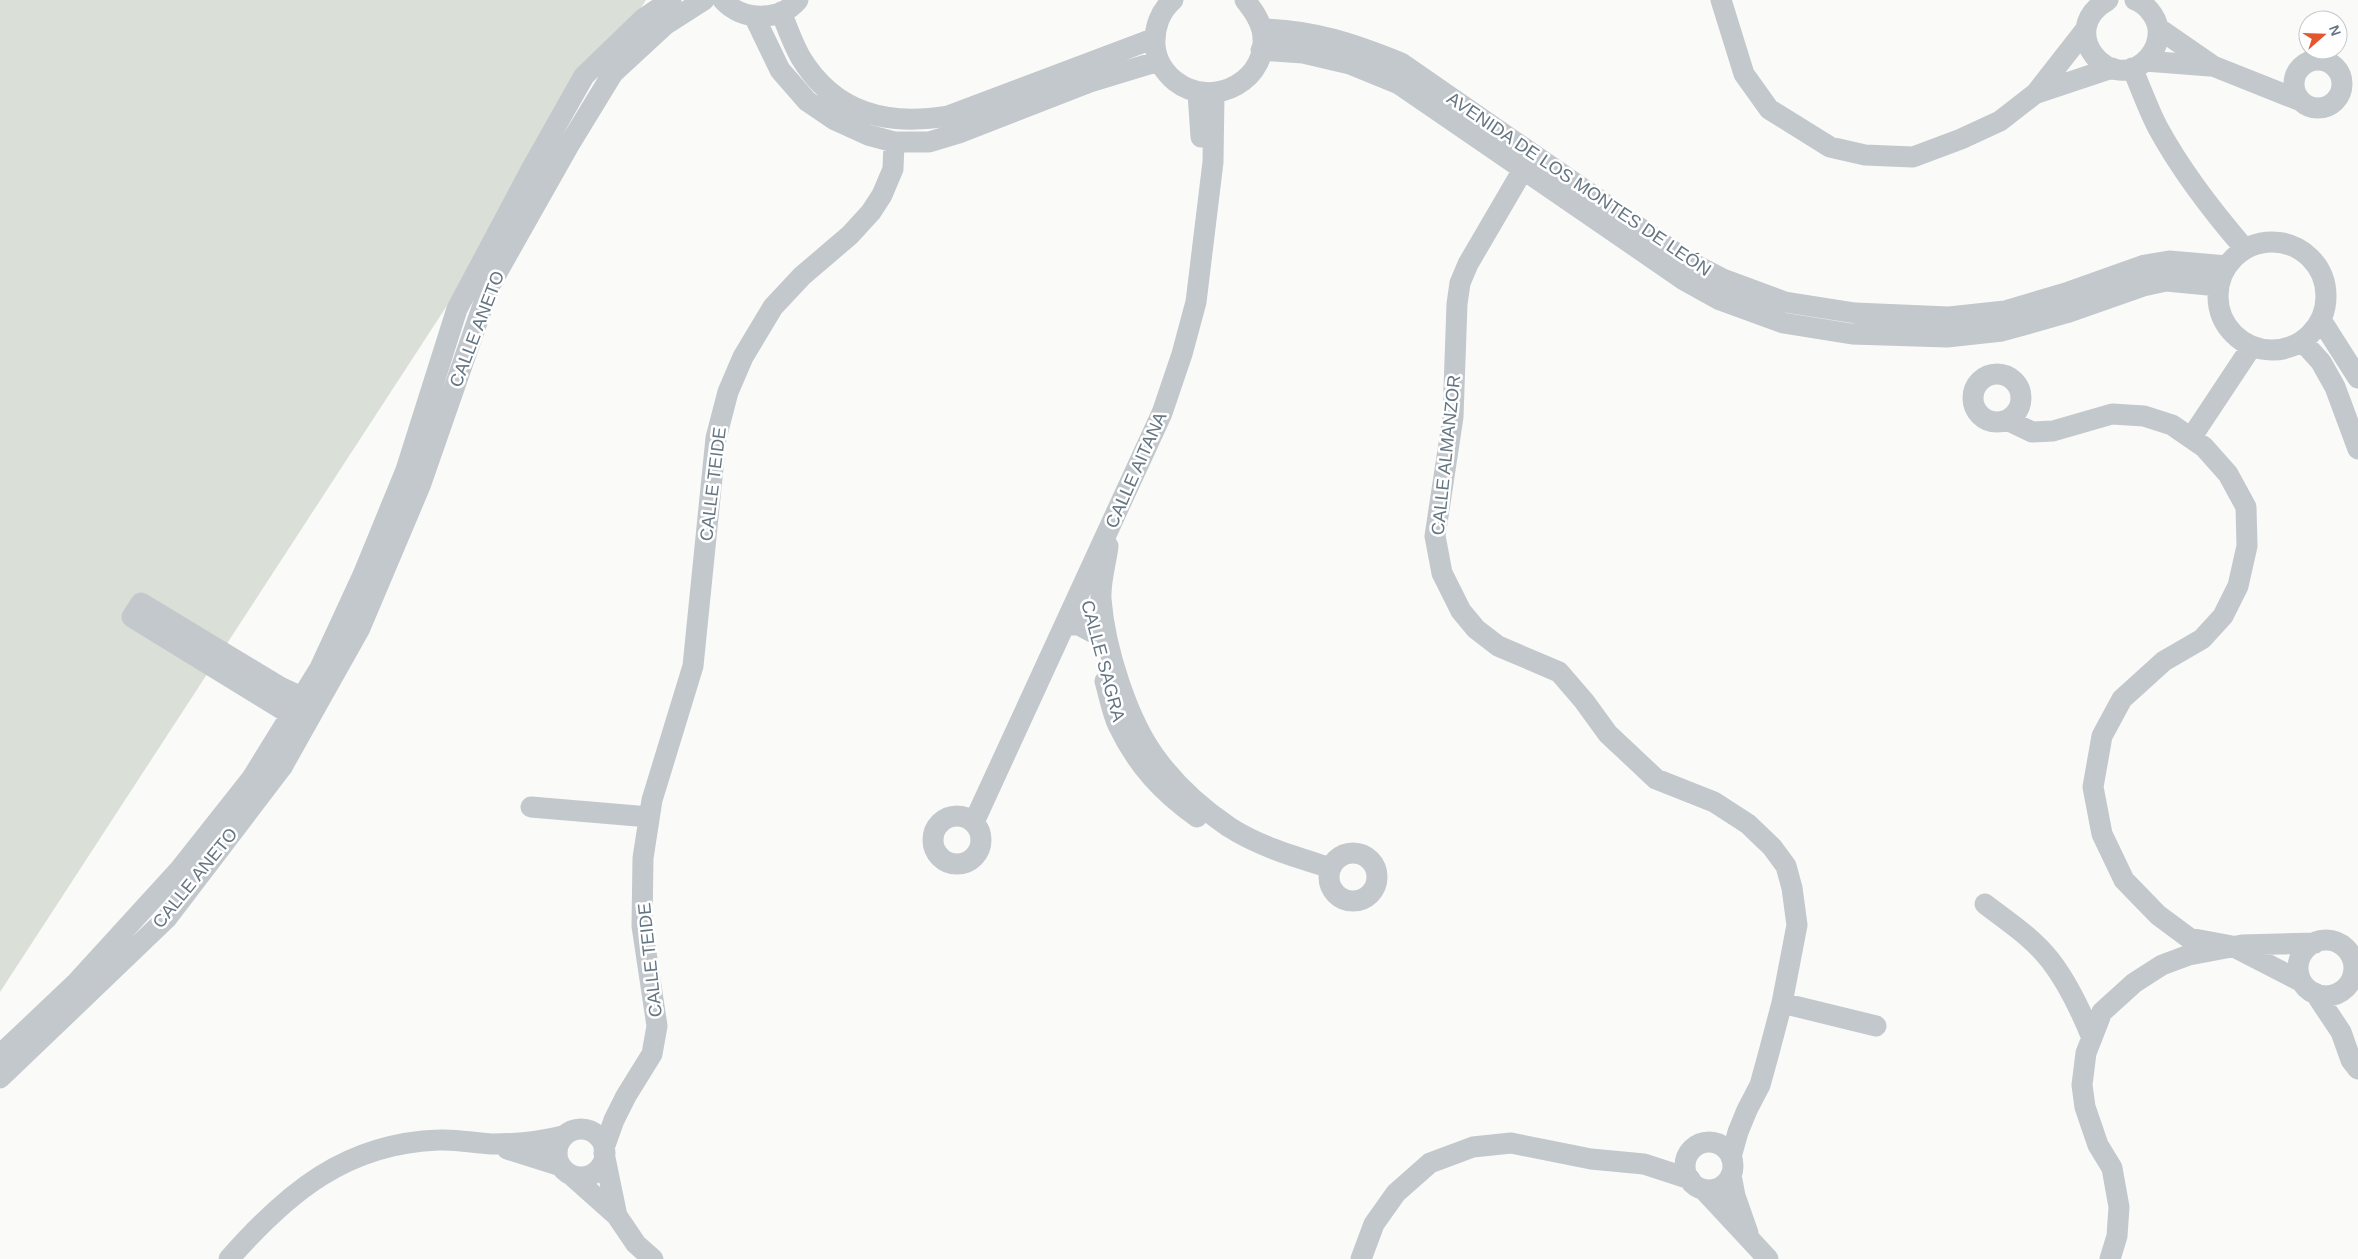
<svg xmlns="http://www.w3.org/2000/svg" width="2358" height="1259" viewBox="0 0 2358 1259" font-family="Helvetica,sans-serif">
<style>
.grass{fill:#dadfd7}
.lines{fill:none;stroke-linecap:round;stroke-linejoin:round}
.minor{stroke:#c3c8cc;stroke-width:21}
.labels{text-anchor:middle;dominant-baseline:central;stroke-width:5;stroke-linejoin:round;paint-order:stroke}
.street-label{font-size:18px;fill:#657683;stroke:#fff}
</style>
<rect width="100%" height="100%" fill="#fafaf8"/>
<!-- grass -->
<path class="grass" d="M 0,0 L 646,0 L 0,992 Z"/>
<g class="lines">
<!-- minor -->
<path class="minor" d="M 723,0 C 741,21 780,22 798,0
M 1173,0 C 1160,11 1154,28 1155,45 C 1156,59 1164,72 1175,81 C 1213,111 1272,79 1262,30 C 1259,18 1252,9 1245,0
M 1721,0 L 1744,74 L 1769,109 L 1830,147 L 1865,155 L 1913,157 L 1961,139 L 2000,121 L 2036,93 L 2086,29
M 2108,0 C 2053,31 2113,99 2149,57 C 2156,49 2159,39 2158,28 C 2156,16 2146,4 2135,0
M 781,12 C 787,27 793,44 801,58 C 835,114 888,126 948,116 L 1155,38
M 754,16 L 780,70 L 807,101 L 835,120 L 868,135 L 894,142 L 929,142 L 959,133 L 1090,82 L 1159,61
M 2158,28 L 2213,66 L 2301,101
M 1262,29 C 1313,30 1354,44 1401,63 L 1686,260 L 1723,279 L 1785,302 L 1855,313 L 1949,317 L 2005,311 L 2069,292 L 2145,265 L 2169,261 L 2227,266
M 1261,50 L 1303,53 L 1350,64 L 1399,84 L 1684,280 L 1720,300 L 1783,323 L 1852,334 L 1947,337 L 2002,331 L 2066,313 L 2143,286 L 2166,281 L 2219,286
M2294 84a24 24 0 1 1 48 0a24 24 0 1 1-48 0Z
M 2145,61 L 2210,66
M 2132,68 C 2141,88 2148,109 2158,128 C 2182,172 2213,212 2245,249
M 1198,93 L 1201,137
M 2037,93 L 2112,68
M 1524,168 L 1468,264 L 1460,283 L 1457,304 L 1453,417 L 1435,536 L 1442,573 L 1461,611 L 1476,629 L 1498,646 L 1559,672 L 1584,701 L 1608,734 L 1656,779 L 1714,802 L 1748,824 L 1772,847 L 1786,866 L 1792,888 L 1797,925 L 1782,1003 L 1768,1056 L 1760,1085 L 1747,1110 L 1738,1132 L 1731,1157
M2218 296a54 54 0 1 1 108 0a54 54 0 1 1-108 0Z
M 2321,320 L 2358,378
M 2302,341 L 2321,362 L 2335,387 L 2358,449
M1973 398a24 24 0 1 1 48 0a24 24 0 1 1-48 0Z
M 2007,420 L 2032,432 L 2053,431 L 2112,414 L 2144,416 L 2172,425 L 2204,447 L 2228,474 L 2246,507 L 2247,546 L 2238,586 L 2223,616 L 2202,639 L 2164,661 L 2122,699 L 2102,736 L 2093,787 L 2102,834 L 2124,880 L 2158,915 L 2189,938 L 2232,946 L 2302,982
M 2191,438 L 2252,346
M 1108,546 C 1106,563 1100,582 1101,599 C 1105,649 1128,723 1159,762 C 1177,786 1204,810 1229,827 C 1260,847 1296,857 1331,868
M 1065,625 L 1079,625 L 1092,632
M 1105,681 C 1109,695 1112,712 1118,725 C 1137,765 1162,792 1197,817
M 303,722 L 132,617 L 141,603 L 280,687 L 315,703
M 531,807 L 649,817
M933 840a24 24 0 1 1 48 0a24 24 0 1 1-48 0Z
M 974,822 L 1162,413 L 1182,354 L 1196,302 L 1213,162 L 1214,94
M1329 877a24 24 0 1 1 48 0a24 24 0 1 1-48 0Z
M 1985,904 C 2007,921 2032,937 2050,960 C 2068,983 2081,1011 2092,1038
M2298 968a28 28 0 1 1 56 0a28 28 0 1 1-56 0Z
M 2315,993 L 2341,1032 L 2351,1060 L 2358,1069
M 1782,1003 L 1876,1026
M 0,1055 L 75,984 L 180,869 L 252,778 L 320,668 L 363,575 L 406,470 L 457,309 L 532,168 L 584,76 L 643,19 L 671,0
M 0,1078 L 167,918 L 282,767 L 360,628 L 420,486 L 490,285 L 569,145 L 613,73 L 665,25 L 704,0
M557 1153a24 24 0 1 1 48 0a24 24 0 1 1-48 0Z
M1685 1166a24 24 0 1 1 48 0a24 24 0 1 1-48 0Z
M 604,1148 L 614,1120 L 626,1096 L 652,1054 L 657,1026 L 642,926 L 643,858 L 652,800 L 693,666 L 716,438 L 728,392 L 743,357 L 773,307 L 802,276 L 850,235 L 871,212 L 882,195 L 893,169 L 894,142
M 507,1149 L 561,1166
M 604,1153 L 617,1216
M 571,1175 L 617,1216 L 636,1244 L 653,1259
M 1731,1175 L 1735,1196 L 1748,1233
M 1704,1190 L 1768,1259
M 229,1259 C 287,1193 346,1143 439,1140 C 456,1139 474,1143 492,1144 C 516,1144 540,1142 563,1136
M 1361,1259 L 1374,1224 L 1396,1193 L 1430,1163 L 1473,1147 L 1511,1143 L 1591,1159 L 1644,1164 L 1690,1179
M 2110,1259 L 2117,1236 L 2119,1207 L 2112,1168 L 2098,1145 L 2085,1107 L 2082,1085 L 2086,1053 L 2102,1012 L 2134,983 L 2162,965 L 2189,955 L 2242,945 L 2315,943"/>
</g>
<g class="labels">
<!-- street labels -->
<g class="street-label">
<text transform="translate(1579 184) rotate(34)">AVENIDA DE LOS MONTES DE LEÓN</text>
<text transform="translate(477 329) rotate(-69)">CALLE ANETO</text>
<text transform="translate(1446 455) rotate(-84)">CALLE ALMANZOR</text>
<text transform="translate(1136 470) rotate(-66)">CALLE AITANA</text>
<text transform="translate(713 484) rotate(-83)">CALLE TEIDE</text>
<text transform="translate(1103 661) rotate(75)">CALLE SAGRA</text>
<text transform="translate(195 878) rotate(-51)">CALLE ANETO</text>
<text transform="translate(650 960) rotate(-96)">CALLE TEIDE</text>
</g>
</g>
<!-- north arrow -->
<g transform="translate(2323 35) rotate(70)"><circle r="24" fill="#ffffff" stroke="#c1c8cd"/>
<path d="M0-4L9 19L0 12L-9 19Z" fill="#e4572e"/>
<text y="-8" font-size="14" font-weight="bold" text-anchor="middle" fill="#657683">N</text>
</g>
</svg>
